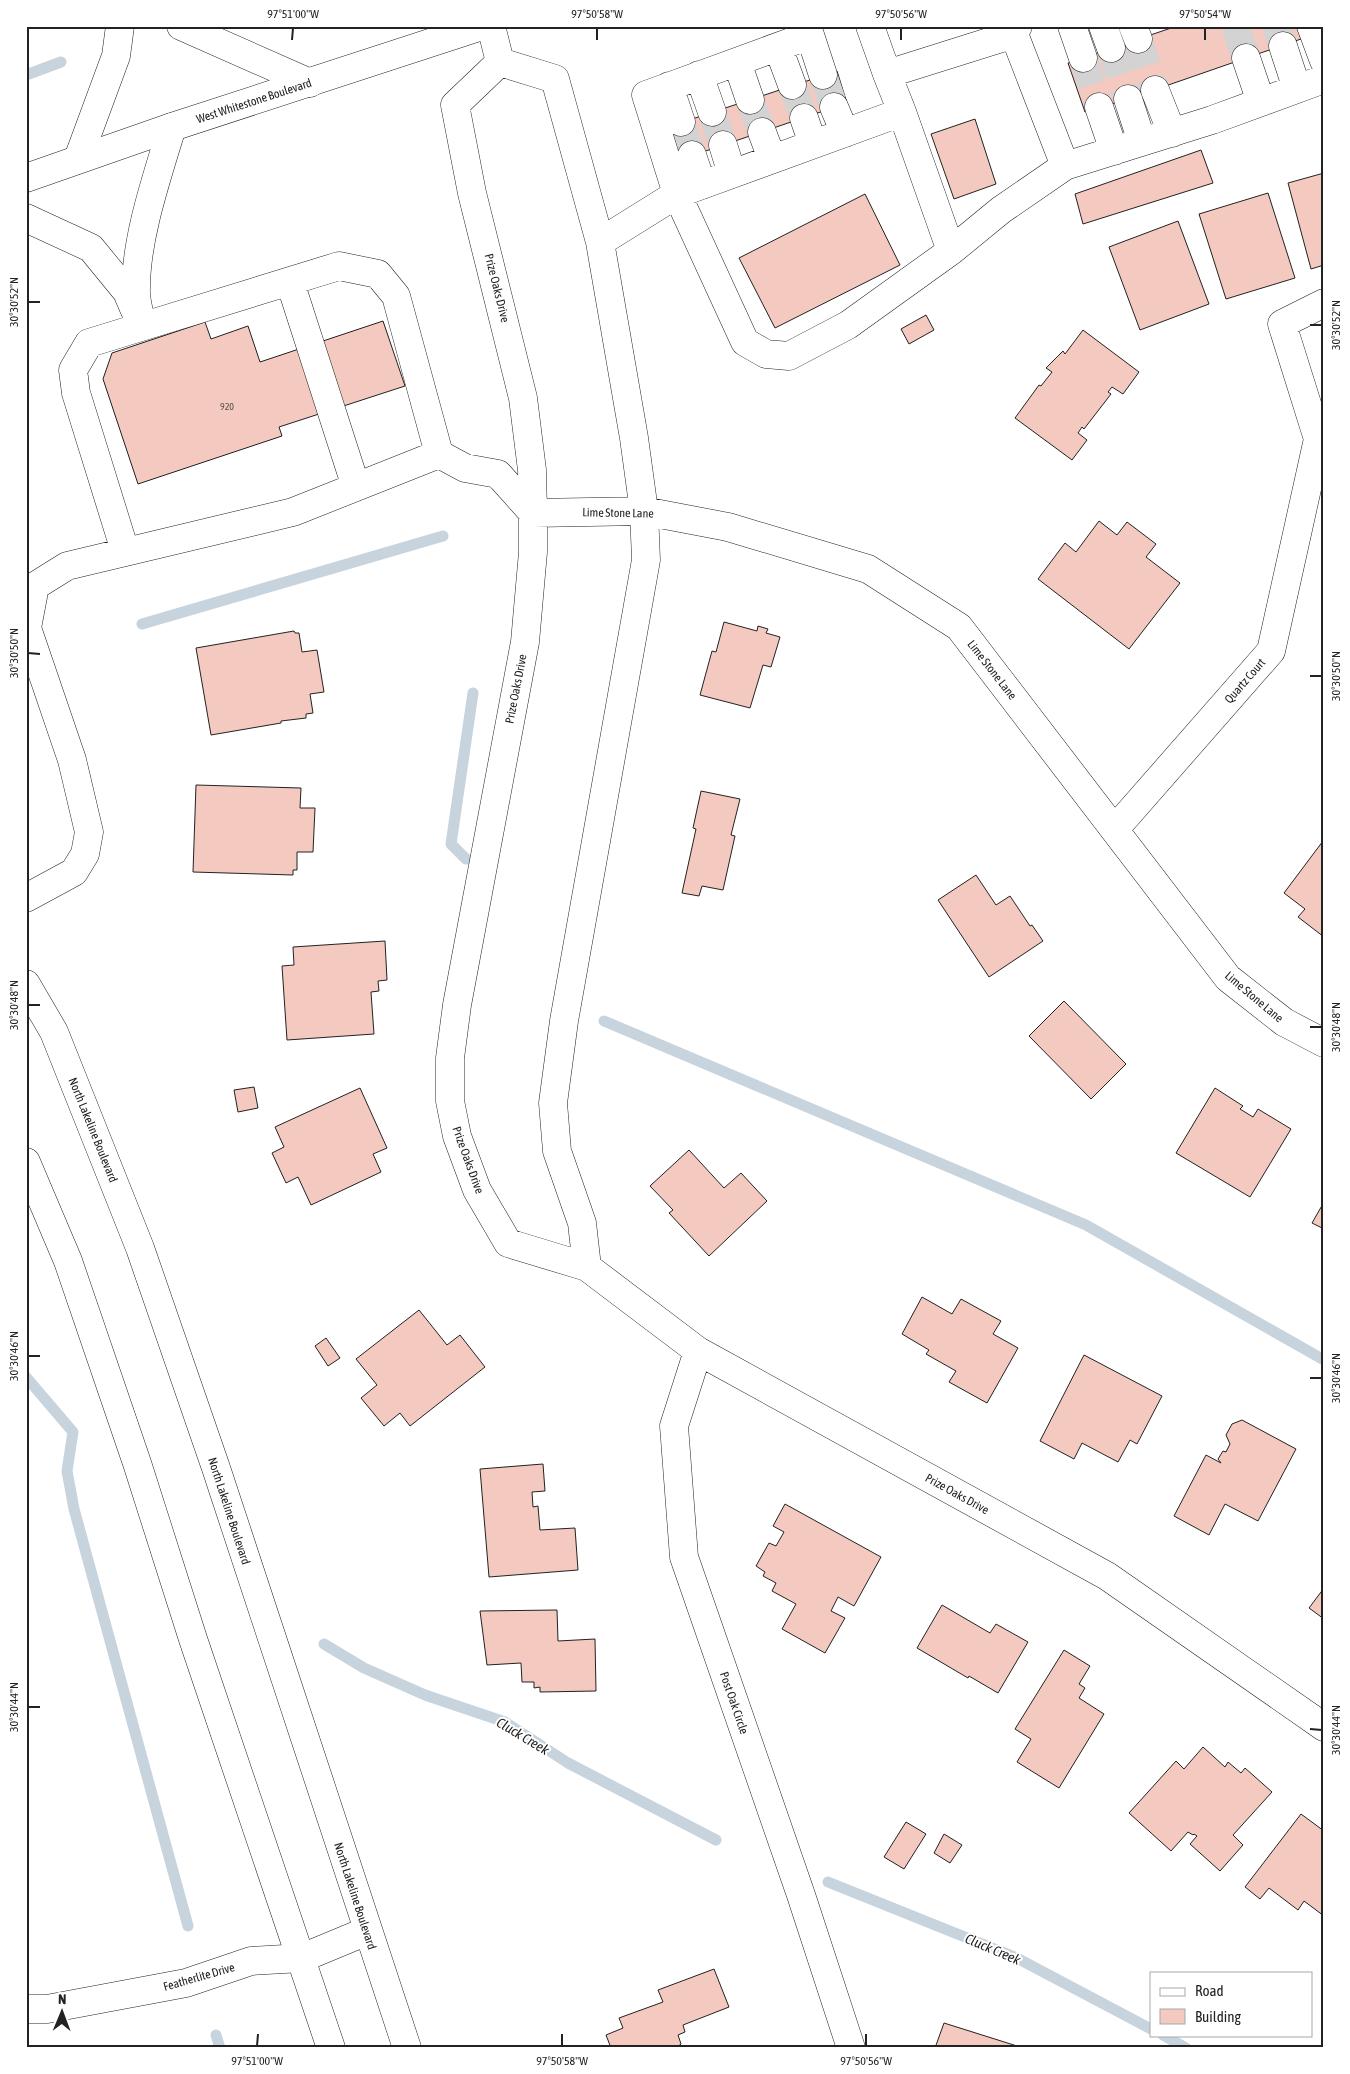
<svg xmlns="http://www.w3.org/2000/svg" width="1350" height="2074" viewBox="0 0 1350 2074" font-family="'Asap Condensed',sans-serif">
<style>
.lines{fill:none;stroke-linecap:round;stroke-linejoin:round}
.stream{stroke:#c7d3dd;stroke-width:11}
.building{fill:#f3c9c0;stroke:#222}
.minor-tunnel{stroke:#d3d3d3;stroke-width:28;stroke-dasharray:28 14;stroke-linecap:butt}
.minor-casing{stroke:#222;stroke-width:29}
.major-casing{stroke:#222;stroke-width:29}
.minor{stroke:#fff;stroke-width:28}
.major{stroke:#fff;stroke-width:28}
.ticks{fill:none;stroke:#222;stroke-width:2}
.labels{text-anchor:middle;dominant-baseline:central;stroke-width:4;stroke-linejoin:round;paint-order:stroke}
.number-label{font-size:10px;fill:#564c4a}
.street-label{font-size:12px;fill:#222;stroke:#fff}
.water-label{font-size:14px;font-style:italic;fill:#222;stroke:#fff}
.neatline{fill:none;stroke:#222;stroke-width:2}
.ticks-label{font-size:12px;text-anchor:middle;fill:#222}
</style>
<rect width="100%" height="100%" fill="#fff"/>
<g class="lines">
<!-- stream -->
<path class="stream" d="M 26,75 L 61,62
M 142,624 L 443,536
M 466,859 L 451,844 L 473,693
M 604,1021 L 1086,1225 L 1324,1360
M 26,1377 L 73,1432 L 67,1471 L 74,1509 L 188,1926
M 324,1644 L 364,1668 L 425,1695 L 505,1722 L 568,1763 L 716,1840
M 828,1882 L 1017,1958 L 1151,2029
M 216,2035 L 220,2048
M 1163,2035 L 1186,2048"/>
</g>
<!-- building -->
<path class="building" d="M 1177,26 L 1297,26 L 1301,39 L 1128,99 L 1085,112 L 1068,63 Z
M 837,71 L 847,103 L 685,158 L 674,125 Z
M 975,119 L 996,184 L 954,199 L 931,134 Z
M 1201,150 L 1213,183 L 1083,224 L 1075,194 Z
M 1324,173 L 1324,265 L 1311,269 L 1288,183 Z
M 1268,193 L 1295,278 L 1226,299 L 1199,214 Z
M 865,194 L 900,265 L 775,328 L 739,258 Z
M 1178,221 L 1209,304 L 1140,330 L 1109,247 Z
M 926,315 L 934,330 L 909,344 L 901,329 Z
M 383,321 L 405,386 L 279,427 L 282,436 L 138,484 L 103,379 L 112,353 L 205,322 L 211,339 L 248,326 L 260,362 Z
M 1083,330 L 1139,372 L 1123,394 L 1112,387 L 1108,392 L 1111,394 L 1084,429 L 1082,427 L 1078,433 L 1087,440 L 1072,460 L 1015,418 L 1039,385 L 1041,386 L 1052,372 L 1046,368 L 1063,351 L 1065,354 Z
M 1099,521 L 1117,535 L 1127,522 L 1156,544 L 1146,557 L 1180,583 L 1129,649 L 1038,579 L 1065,543 L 1076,552 Z
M 724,622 L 757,631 L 758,626 L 768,629 L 766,633 L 780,637 L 771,667 L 763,665 L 750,708 L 700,695 L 712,651 L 716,652 Z
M 294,631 L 295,633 L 299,633 L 302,652 L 317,650 L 324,692 L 310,694 L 313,713 L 306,714 L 306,718 L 281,721 L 281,723 L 211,735 L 196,648 Z
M 196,785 L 301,788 L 300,808 L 315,808 L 313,852 L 297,852 L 297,870 L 293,870 L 293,875 L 193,872 Z
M 701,791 L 740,799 L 731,835 L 735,836 L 723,890 L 702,886 L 699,896 L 682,893 L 696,829 L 693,828 Z
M 1323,841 L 1324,841 L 1324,937 L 1298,917 L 1305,909 L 1284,893 Z
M 976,875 L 996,905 L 1010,896 L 1030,926 L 1032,925 L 1043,941 L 989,977 L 938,900 Z
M 385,941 L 387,980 L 378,981 L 379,991 L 371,992 L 374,1034 L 287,1040 L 282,966 L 294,965 L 293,947 Z
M 1064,1001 L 1126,1064 L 1091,1099 L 1029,1036 Z
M 254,1087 L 258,1108 L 238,1112 L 234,1090 Z
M 360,1088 L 387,1148 L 373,1154 L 381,1172 L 311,1205 L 298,1177 L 286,1183 L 272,1153 L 284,1147 L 275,1127 Z
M 1215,1088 L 1243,1106 L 1240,1109 L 1253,1117 L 1258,1109 L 1291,1129 L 1250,1197 L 1176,1153 Z
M 689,1150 L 724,1188 L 741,1173 L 767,1201 L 709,1256 L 669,1213 L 673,1210 L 650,1186 Z
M 1324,1202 L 1324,1229 L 1312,1223 Z
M 922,1297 L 952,1314 L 961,1299 L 1001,1321 L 993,1334 L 1018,1348 L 987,1403 L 949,1382 L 956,1371 L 926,1354 L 929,1350 L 902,1334 Z
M 419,1310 L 447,1345 L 460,1335 L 485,1367 L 410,1426 L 400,1413 L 384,1426 L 361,1398 L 377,1385 L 356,1359 Z
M 326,1338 L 340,1358 L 328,1366 L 315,1346 Z
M 1084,1355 L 1162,1396 L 1137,1444 L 1130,1440 L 1118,1462 L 1082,1443 L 1074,1459 L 1040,1441 Z
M 1242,1420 L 1296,1449 L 1258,1521 L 1225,1504 L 1209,1535 L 1174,1516 L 1206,1455 L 1221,1463 L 1218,1459 L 1223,1451 L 1226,1452 L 1230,1444 L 1226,1435 L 1232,1424 Z
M 543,1464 L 545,1491 L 532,1492 L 533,1507 L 538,1506 L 540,1530 L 575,1528 L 578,1570 L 489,1577 L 480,1469 Z
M 785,1504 L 881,1557 L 854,1606 L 838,1597 L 831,1611 L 845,1618 L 825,1653 L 782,1629 L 796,1604 L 772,1591 L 776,1583 L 763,1576 L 765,1572 L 756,1566 L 769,1543 L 776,1546 L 784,1532 L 773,1526 Z
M 1324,1588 L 1324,1619 L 1309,1608 Z
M 942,1605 L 990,1633 L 996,1624 L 1028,1642 L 998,1693 L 969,1676 L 968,1678 L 917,1648 Z
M 557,1610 L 558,1641 L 595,1639 L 596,1691 L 540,1692 L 540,1687 L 534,1688 L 534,1682 L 522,1682 L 521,1663 L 487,1665 L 480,1611 Z
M 1064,1650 L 1090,1666 L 1079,1684 L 1085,1688 L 1079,1698 L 1104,1714 L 1059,1788 L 1017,1762 L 1031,1739 L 1015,1729 Z
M 1203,1747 L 1225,1767 L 1228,1762 L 1241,1773 L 1245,1768 L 1272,1792 L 1233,1835 L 1243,1845 L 1220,1871 L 1190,1844 L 1197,1836 L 1194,1834 L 1193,1835 L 1188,1832 L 1171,1851 L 1129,1813 L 1176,1761 L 1184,1769 Z
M 1301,1814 L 1324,1831 L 1324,1916 L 1304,1901 L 1298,1910 L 1269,1888 L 1260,1899 L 1245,1887 Z
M 906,1822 L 926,1834 L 904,1869 L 884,1857 Z
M 944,1834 L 962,1845 L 950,1863 L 934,1853 Z
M 714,1969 L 729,2007 L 683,2025 L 685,2032 L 678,2035 L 681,2044 L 676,2048 L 611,2048 L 606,2035 L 623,2028 L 619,2018 L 663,2002 L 658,1990 Z
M 944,2023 L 1017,2046 L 1018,2048 L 935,2048 Z"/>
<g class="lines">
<!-- minor-tunnel -->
<path class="minor-tunnel" d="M 1235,26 L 1246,58
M 1276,26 L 1283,46
M 1138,39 L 1155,90
M 1111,48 L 1128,99
M 1083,58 L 1099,107
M 823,75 L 834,107
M 792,85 L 804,118
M 750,100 L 762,132
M 712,112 L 723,145
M 681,122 L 692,155"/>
<defs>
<path id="minor" d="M 181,26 L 310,83
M 491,26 L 500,62
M 870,26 L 887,74
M 1072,26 L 1083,58
M 1103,26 L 1111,48
M 1133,26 L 1138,39
M 1311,26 L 1324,61
M 1014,34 L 1065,166
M 1283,46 L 1297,89
M 778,47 L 792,85
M 1246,58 L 1261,102
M 500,62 L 455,105 L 472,193 L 523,398 L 532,470 L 533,513 L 533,552 L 525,642 L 457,1005 L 450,1058 L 450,1101 L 457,1136 L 477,1190 L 508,1243 L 587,1267 L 698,1351 L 1107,1576 L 1324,1727
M 500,62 L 555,79 L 600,242 L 634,438 L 644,511 L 646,560 L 564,1021 L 553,1103 L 557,1151 L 582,1223 L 587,1267
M 737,62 L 750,100
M 699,75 L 712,112
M 823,75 L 810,35 L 646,95 L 677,194 L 745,342 L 766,354 L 789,356 L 848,325 L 951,251 L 1001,210 L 1065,166 L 1212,120 L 1324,79
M 669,86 L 681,122
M 1155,90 L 1172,133
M 1128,99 L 1142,142
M 834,107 L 845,133
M 1099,107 L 1114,151
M 902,112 L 951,251
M 804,118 L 813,144
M 762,132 L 772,159
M 723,145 L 732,174
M 692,155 L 702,185
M 78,159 L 116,56 L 120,26
M 26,218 L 91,248 L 127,292 L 136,313
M 600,242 L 677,194 L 902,112 L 887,74 L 1014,34 L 1018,26
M 290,282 L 356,487
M 142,326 C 140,314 135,300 136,288 C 136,237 157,177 172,127
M 439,454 L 465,468 L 498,474 L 533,513 L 644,511 L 728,527 L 868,569 L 959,627 L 1228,978 L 1284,1022 L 1324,1043
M 1115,829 L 1271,651 L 1318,439 L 1282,324 L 1324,303
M 26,898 L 74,872 L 85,854 L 89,832 L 72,760 L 27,628 L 35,586 L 67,566 L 293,512 L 439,454 L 396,296 L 378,274 L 339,266 L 89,343 L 73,370 L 76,393 L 125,551
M 698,1351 L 674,1426 L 684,1557 L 801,1895 L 851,2048
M 26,2009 L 47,2009 L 186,1983 L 251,1961 L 302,1958 L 367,1931"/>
<path id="major" d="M 26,178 L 172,127 L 482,26
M 26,984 L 54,1032 L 140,1248 L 216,1468 L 407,2048
M 26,1162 L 68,1261 L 137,1463 L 193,1639 L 331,2048"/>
</defs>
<!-- minor casing -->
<use href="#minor" class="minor-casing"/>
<!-- major casing -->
<use href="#major" class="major-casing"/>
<!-- minor -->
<use href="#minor" class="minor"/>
<!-- major -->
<use href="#major" class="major"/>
</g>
<!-- ticks -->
<path class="ticks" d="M 292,40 L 293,28M 597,40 L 597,28M 901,40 L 901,28M 1205,40 L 1205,28M 28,302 L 40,302M 1310,325 L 1322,325M 28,653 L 40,654M 1310,676 L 1322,676M 28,1005 L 40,1005M 1310,1027 L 1322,1027M 28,1356 L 40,1356M 1310,1378 L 1322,1378M 28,1707 L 40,1707M 1310,1729 L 1322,1730M 257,2046 L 258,2034M 562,2046 L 562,2034M 866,2046 L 866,2034"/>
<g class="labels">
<!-- number labels -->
<g class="number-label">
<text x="227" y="406">920</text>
</g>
<!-- street labels -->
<g class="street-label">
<text transform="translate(254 101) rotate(-18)">West Whitestone Boulevard</text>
<text transform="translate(497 288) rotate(76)">Prize Oaks Drive</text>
<text transform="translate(618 513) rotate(1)">Lime Stone Lane</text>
<text transform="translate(992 670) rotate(52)">Lime Stone Lane</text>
<text transform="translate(1245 681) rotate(-49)">Quartz Court</text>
<text transform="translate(516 689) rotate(-79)">Prize Oaks Drive</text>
<text transform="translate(1254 997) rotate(40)">Lime Stone Lane</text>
<text transform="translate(93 1130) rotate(68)">North Lakeline Boulevard</text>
<text transform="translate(468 1160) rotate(70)">Prize Oaks Drive</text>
<text transform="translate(957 1494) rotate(29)">Prize Oaks Drive</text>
<text transform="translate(229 1511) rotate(72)">North Lakeline Boulevard</text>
<text transform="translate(734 1703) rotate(71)">Post Oak Circle</text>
<text transform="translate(355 1896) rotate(72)">North Lakeline Boulevard</text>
<text transform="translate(199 1977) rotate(-16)">Featherlite Drive</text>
</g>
<!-- water labels -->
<g class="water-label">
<text transform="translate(523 1736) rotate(31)">Cluck Creek</text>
<text transform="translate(993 1949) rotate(23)">Cluck Creek</text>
</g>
</g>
<!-- border -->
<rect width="1350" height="2074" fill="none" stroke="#ffffff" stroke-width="55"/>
<!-- legend -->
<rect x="1150" y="1972" width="162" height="65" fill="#ffffff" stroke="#a7a7a7"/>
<rect x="1160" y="1988" width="25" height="8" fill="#ffffff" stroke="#a7a7a7"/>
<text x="1195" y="1996" font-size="15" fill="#222222">Road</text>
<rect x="1160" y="2009" width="25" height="15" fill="#f3c9c0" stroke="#a7a7a7"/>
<text x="1195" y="2022" font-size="15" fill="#222222">Building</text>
<!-- north arrow -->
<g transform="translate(62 2012) rotate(1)" stroke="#ffffff" stroke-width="4" paint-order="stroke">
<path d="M0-4L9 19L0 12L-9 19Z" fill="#222222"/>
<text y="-8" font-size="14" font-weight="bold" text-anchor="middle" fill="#222222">N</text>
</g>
<rect x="28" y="28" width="1294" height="2018" class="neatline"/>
<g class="ticks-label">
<text x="293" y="18">97°51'00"W</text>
<text x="597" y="18">97°50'58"W</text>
<text x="901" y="18">97°50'56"W</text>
<text x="1205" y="18">97°50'54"W</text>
<text transform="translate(14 302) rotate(-90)" y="4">30°30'52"N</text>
<text transform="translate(1336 325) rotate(-90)" y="4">30°30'52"N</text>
<text transform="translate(14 653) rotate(-90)" y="4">30°30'50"N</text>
<text transform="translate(1336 676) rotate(-90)" y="4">30°30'50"N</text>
<text transform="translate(14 1005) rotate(-90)" y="4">30°30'48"N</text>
<text transform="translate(1336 1027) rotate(-90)" y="4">30°30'48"N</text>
<text transform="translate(14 1356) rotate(-90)" y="4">30°30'46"N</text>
<text transform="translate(1336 1378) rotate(-90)" y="4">30°30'46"N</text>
<text transform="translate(14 1707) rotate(-90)" y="4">30°30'44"N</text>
<text transform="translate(1336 1730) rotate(-90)" y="4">30°30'44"N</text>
<text x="257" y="2065">97°51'00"W</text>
<text x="562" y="2065">97°50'58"W</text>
<text x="866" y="2065">97°50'56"W</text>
</g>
</svg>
